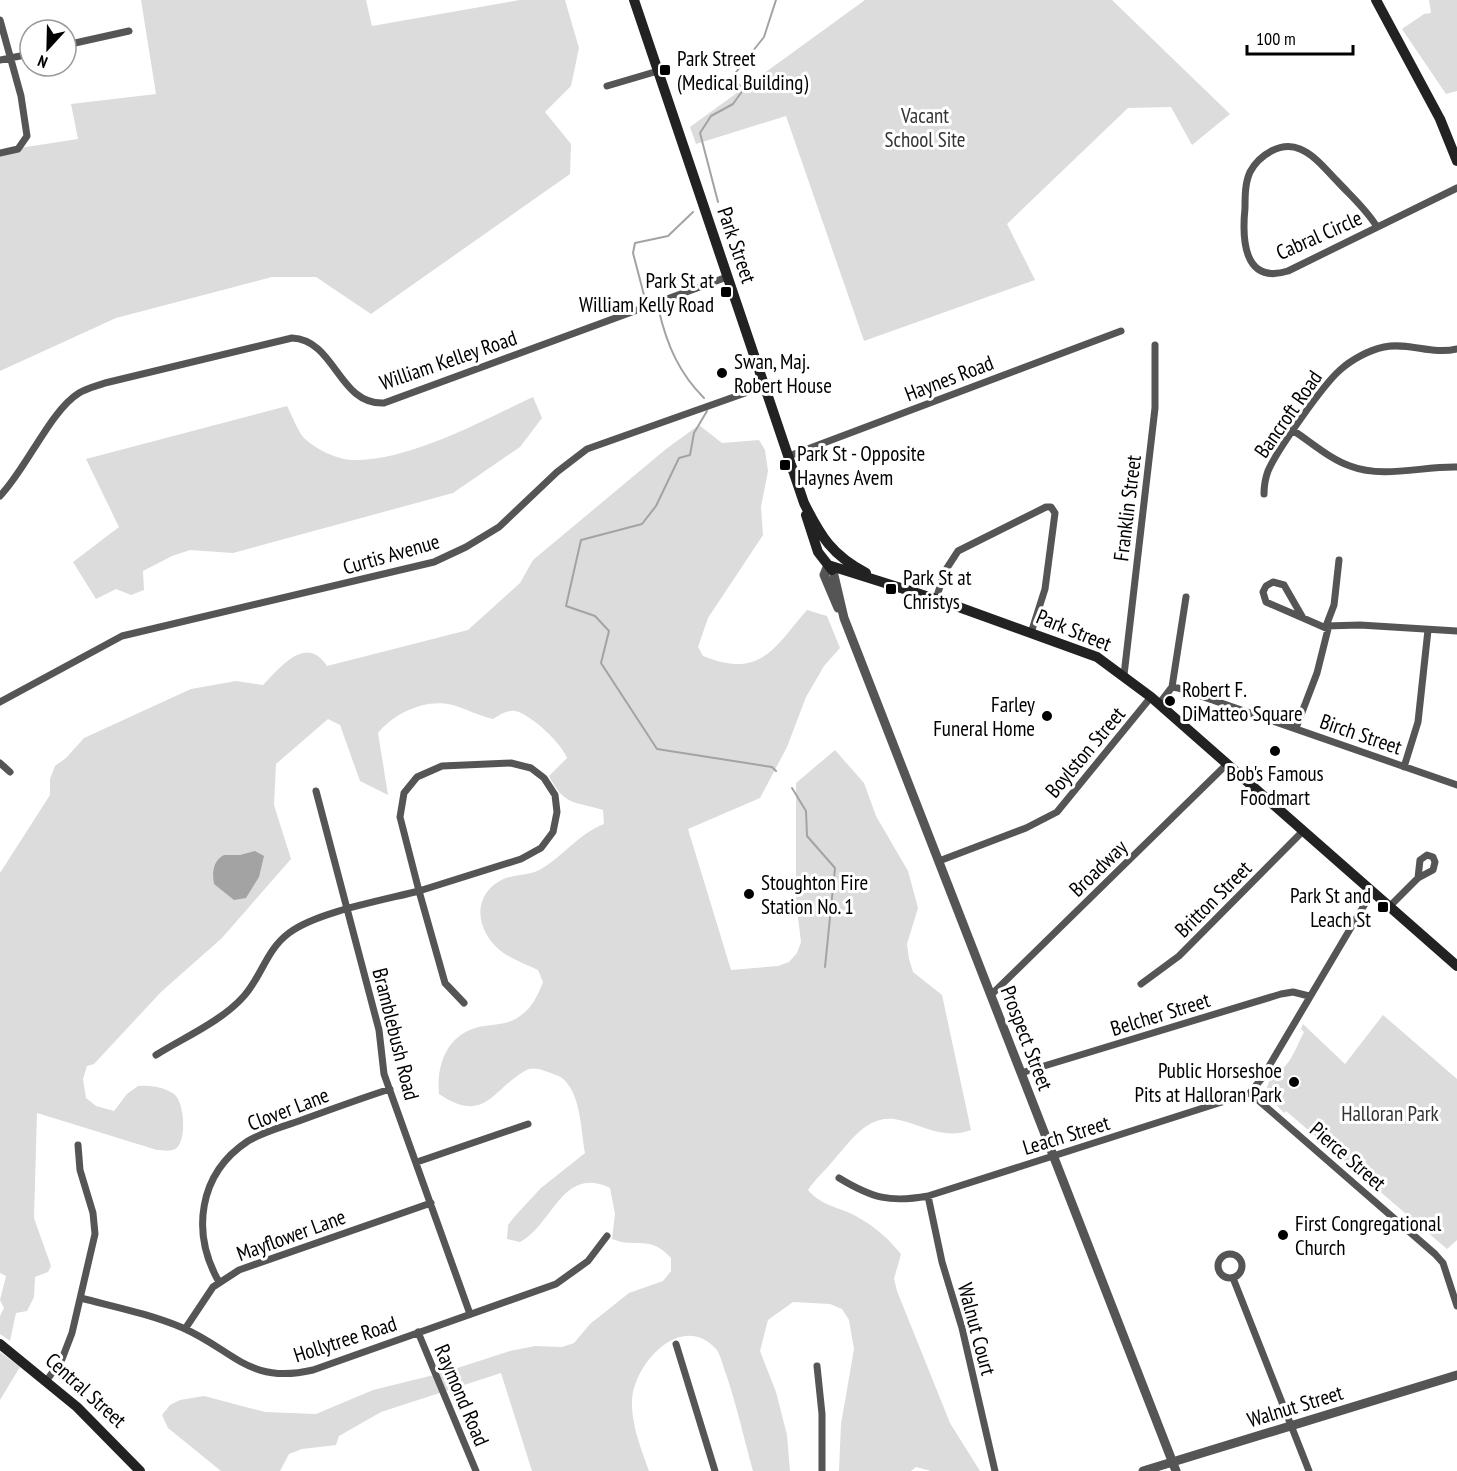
<svg xmlns="http://www.w3.org/2000/svg" width="1457" height="1471" viewBox="0 0 1457 1471" font-family="'PT Sans Narrow',sans-serif">
<style>
.green{fill:#dcdcdc}
.water{fill:#a3a3a3}
.lines{fill:none;stroke-linecap:round;stroke-linejoin:round}
.stream{stroke:#a3a3a3;stroke-width:2}
.minor{stroke:#555;stroke-width:7}
.tertiary{stroke:#555;stroke-width:9}
.secondary{stroke:#222;stroke-width:10}
.poi-dot{fill:#000;stroke:#fff;stroke-width:2}
.labels{text-anchor:middle;dominant-baseline:central;stroke-width:6;stroke-linejoin:round;paint-order:stroke}
.poi-label{font-size:21px;fill:#000;stroke:#fff;text-anchor:start}
.park-label{font-size:21px;fill:#333;stroke:#fff}
.street-label{font-size:21px;fill:#000;stroke:#fff}
</style>
<rect width="100%" height="100%" fill="#fff"/>
<!-- green -->
<path class="green" d="M 141,0 L 366,0 L 372,26 L 520,0 L 565,0 L 579,48 L 571,86 L 545,112 L 571,144 L 570,174 L 371,314 L 316,277 L 272,277 L 116,318 L 0,371 L 0,151 L 78,139 L 71,104 L 156,94 Z
M 865,0 L 1112,0 L 1230,114 L 1192,145 L 1171,107 L 1128,108 L 1007,224 L 1035,280 L 864,341 L 786,116 L 696,144 L 690,127 Z
M 1429,0 L 1457,0 L 1457,91 L 1446,94 L 1402,29 L 1424,14 L 1431,13 Z
M 533,397 L 542,418 L 520,447 L 453,493 L 233,553 L 190,550 L 172,556 L 143,571 L 144,590 L 131,595 L 116,589 L 96,599 L 73,562 L 119,527 L 86,459 L 287,406 C 292,415 297,430 304,438 C 315,449 338,460 353,460 C 410,461 483,420 533,397 Z
M 699,425 L 722,443 L 759,440 L 765,450 L 768,471 L 761,507 L 763,535 L 708,618 L 698,647 L 703,656 C 762,680 775,646 807,610 L 827,616 L 840,648 L 824,666 L 806,697 L 787,747 L 760,798 L 688,829 L 731,970 L 778,966 L 789,962 L 797,953 L 801,942 L 796,901 L 796,783 L 835,750 L 864,783 L 876,816 L 908,871 L 918,908 L 907,944 L 909,959 L 913,972 L 942,995 L 971,1130 C 944,1140 925,1126 899,1120 C 868,1112 850,1142 832,1162 C 824,1172 815,1179 808,1190 C 820,1205 838,1207 854,1215 C 873,1225 888,1238 901,1254 L 894,1279 L 897,1291 L 950,1423 L 980,1471 L 931,1471 L 916,1467 L 911,1471 L 839,1471 L 841,1424 L 854,1349 L 849,1320 L 842,1309 L 830,1304 L 793,1302 L 768,1320 L 760,1351 L 776,1392 L 787,1435 L 790,1471 L 753,1471 C 744,1439 737,1406 726,1374 C 723,1367 721,1355 716,1349 C 682,1311 634,1363 632,1400 C 631,1424 641,1449 649,1471 L 532,1471 L 501,1373 L 381,1412 L 339,1436 L 336,1445 L 302,1449 L 289,1454 L 280,1471 L 221,1471 L 168,1428 L 162,1415 L 170,1405 L 180,1400 L 204,1396 L 265,1412 L 316,1414 L 373,1390 L 442,1373 L 510,1351 L 535,1346 L 562,1347 L 574,1343 L 590,1324 L 629,1293 L 663,1281 L 671,1271 L 671,1258 C 650,1234 636,1249 612,1239 L 615,1214 L 610,1188 C 562,1165 553,1225 520,1242 L 507,1239 L 508,1225 L 515,1216 L 541,1188 L 585,1153 C 581,1131 581,1093 562,1078 C 558,1075 550,1073 545,1071 C 538,1068 530,1067 523,1072 C 491,1092 484,1124 439,1094 C 436,1062 449,1031 484,1026 C 497,1024 510,1024 520,1016 C 532,1008 538,995 543,982 L 538,970 C 527,965 515,960 505,954 C 479,937 469,900 498,882 C 511,873 528,877 541,869 C 565,855 578,834 604,824 L 603,810 C 575,801 565,807 549,776 L 567,758 C 562,744 531,714 515,711 C 506,710 500,715 493,719 C 479,716 467,709 453,705 C 427,698 395,712 378,733 L 388,795 L 360,781 L 340,725 L 328,719 L 276,764 L 274,805 L 291,859 L 222,938 L 161,992 L 94,1064 L 87,1066 L 83,1079 L 86,1098 L 96,1106 L 114,1111 L 127,1094 L 138,1086 C 150,1085 164,1087 174,1094 C 185,1102 187,1143 175,1149 C 170,1152 162,1150 157,1150 L 37,1113 L 34,1218 L 51,1266 L 48,1272 L 35,1277 L 34,1297 L 27,1311 L 16,1313 L 10,1341 L 0,1334 L 0,1316 L 4,1308 L 0,1300 L 6,1276 L 0,1273 L 0,873 L 50,795 L 50,779 L 55,766 L 66,758 L 84,738 L 191,689 L 236,681 L 263,685 C 281,667 306,634 327,666 L 468,630 L 520,583 L 533,560 L 666,449 Z
M 1383,1015 L 1457,1079 L 1457,1240 L 1447,1249 L 1286,1111 L 1284,1113 L 1267,1095 C 1266,1079 1273,1077 1282,1069 C 1292,1061 1298,1043 1304,1032 L 1301,1029 L 1303,1024 L 1345,1064 Z
M 0,1352 L 20,1367 L 0,1400 Z"/>
<!-- water -->
<path class="water" d="M 255,851 L 264,856 L 259,877 L 246,898 L 234,900 L 214,884 C 212,872 213,861 224,855 L 240,855 Z"/>
<g class="lines">
<!-- stream -->
<path class="stream" d="M 718,202 L 700,133 L 711,116 L 733,104 L 743,90 L 733,76 L 764,37 L 776,0
M 644,295 L 633,253 L 635,243 L 668,236 L 693,212
M 659,311 C 667,345 679,373 704,398
M 707,411 L 694,433 L 690,455 L 679,458 L 656,506 L 642,524 L 581,540 L 566,606 L 595,616 L 609,631 L 601,663 L 657,749 L 772,767 L 776,771
M 792,788 L 806,811 L 807,836 L 835,868 L 825,967"/>
<!-- minor -->
<path class="minor" d="M 0,20 L 21,96 L 27,136 L 18,149 L 0,153
M 66,45 L 129,31
M 0,60 L 30,54
M 607,86 L 658,71
M 1377,227 C 1367,210 1351,196 1338,182 C 1327,171 1315,155 1300,149 C 1281,141 1259,155 1250,172 C 1245,183 1245,196 1245,208 C 1242,238 1243,285 1288,271 L 1457,188
M 1294,431 C 1312,443 1330,459 1350,466 C 1384,479 1422,466 1457,467
M 789,456 L 1121,331
M 1264,494 C 1264,486 1265,479 1268,471 C 1277,450 1323,385 1340,370 C 1351,360 1369,350 1384,347 C 1409,342 1432,355 1457,349
M 0,496 C 27,468 50,411 79,393 C 87,388 97,386 105,383 L 292,338 C 336,340 338,405 384,403 L 727,277
M 1339,560 L 1334,605 L 1326,626 L 1360,625 L 1457,631
M 936,599 L 945,571 L 958,551 L 1046,507 L 1051,507 L 1055,513 L 1045,589 L 1031,633
M 1124,675 L 1155,408 L 1155,345
M 1172,687 L 1186,597
M 0,702 L 122,636 L 434,562 L 466,547 L 499,527 L 557,472 L 587,449 L 765,386
M 1159,704 L 1172,687 L 1178,688 L 1457,785
M 1296,728 L 1317,673 L 1328,629 L 1303,618 L 1284,585 L 1273,582 L 1266,586 L 1263,592 L 1266,602 L 1303,618
M 0,763 L 10,772
M 1404,767 L 1418,722 L 1428,630
M 316,791 L 379,1030 L 384,1074 L 470,1314
M 939,861 L 1026,828 L 1057,812 L 1151,697
M 1389,907 L 1418,878 L 1433,870 L 1435,862 L 1433,857 L 1427,855 L 1420,860 L 1418,878
M 1141,984 L 1179,956 L 1303,831
M 991,995 L 1227,764
M 156,1055 C 185,1037 222,1021 244,996 C 262,976 266,950 289,933 C 317,912 384,900 419,891 L 400,817 L 404,793 L 417,777 L 442,766 L 511,763 L 531,768 L 544,778 L 555,795 L 557,812 L 553,832 L 541,848 L 521,859 L 419,891 L 445,983 L 464,1003
M 1021,1073 L 1281,994 L 1293,992 L 1309,996
M 1250,1093 L 1435,1254 L 1443,1263 L 1457,1306
M 417,1162 L 528,1124
M 839,1178 C 872,1198 890,1203 928,1196 L 1250,1093 L 1262,1078 L 1372,892
M 928,1196 L 942,1262 L 962,1328 L 995,1471
M1218 1266a12 12 0 1 1 24 0a12 12 0 1 1-24 0Z
M 1233,1278 L 1309,1471
M 219,1282 C 191,1233 198,1174 248,1141 C 263,1132 282,1127 299,1121 C 329,1110 359,1099 390,1089
M 81,1298 C 115,1307 150,1314 183,1328 C 235,1351 249,1385 313,1370 L 556,1284 L 588,1261 L 607,1236
M 185,1329 L 213,1287 L 239,1270 L 431,1203
M 418,1332 L 476,1471
M 676,1344 L 715,1471
M 817,1366 L 822,1414 L 822,1471
M 47,1380 L 62,1359 L 72,1333 L 95,1234 L 93,1213 L 80,1170 L 78,1145"/>
<!-- tertiary -->
<path class="tertiary" d="M 828,565 L 824,575 L 838,608
M 833,571 L 844,618 L 1176,1471
M 1143,1471 L 1457,1375"/>
<!-- secondary -->
<path class="secondary" d="M 634,0 L 804,503 C 821,537 832,555 866,573
M 1376,0 L 1440,119 L 1457,161
M 806,515 L 818,552 L 832,570
M 828,565 L 942,601 L 1097,657 L 1151,697 L 1457,966
M 0,1344 L 77,1407 L 140,1471"/>
</g>
<!-- markers -->
<g class="poi-dot">
<rect x="659" y="64" width="12" height="12" rx="3"/>
<rect x="720" y="286" width="12" height="12" rx="3"/>
<circle cx="722" cy="373" r="6"/>
<rect x="779" y="459" width="12" height="12" rx="3"/>
<rect x="885" y="583" width="12" height="12" rx="3"/>
<circle cx="1170" cy="701" r="6"/>
<circle cx="1047" cy="716" r="6"/>
<circle cx="1275" cy="751" r="6"/>
<circle cx="749" cy="894" r="6"/>
<rect x="1377" y="901" width="12" height="12" rx="3"/>
<circle cx="1294" cy="1082" r="6"/>
<circle cx="1283" cy="1235" r="6"/>
</g>
<g class="labels">
<!-- poi labels -->
<g class="poi-label">
<text x="677" y="58">Park Street<tspan x="677" dy="24">(Medical Building)</tspan></text>
<text x="714" y="280" text-anchor="end">Park St at<tspan x="714" dy="24">William Kelly Road</tspan></text>
<text x="734" y="361">Swan, Maj.<tspan x="734" dy="24">Robert House</tspan></text>
<text x="797" y="453">Park St - Opposite<tspan x="797" dy="24">Haynes Avem</tspan></text>
<text x="903" y="577">Park St at<tspan x="903" dy="24">Christys</tspan></text>
<text x="1182" y="689">Robert F.<tspan x="1182" dy="24">DiMatteo Square</tspan></text>
<text x="1035" y="704" text-anchor="end">Farley<tspan x="1035" dy="24">Funeral Home</tspan></text>
<text x="1275" y="773" text-anchor="middle">Bob's Famous<tspan x="1275" dy="24">Foodmart</tspan></text>
<text x="761" y="882">Stoughton Fire<tspan x="761" dy="24">Station No. 1</tspan></text>
<text x="1371" y="895" text-anchor="end">Park St and<tspan x="1371" dy="24">Leach St</tspan></text>
<text x="1282" y="1070" text-anchor="end">Public Horseshoe<tspan x="1282" dy="24">Pits at Halloran Park</tspan></text>
<text x="1295" y="1223">First Congregational<tspan x="1295" dy="24">Church</tspan></text>
</g>
<!-- park labels -->
<g class="park-label">
<text x="925" y="115">Vacant<tspan x="925" dy="24">School Site</tspan></text>
<text x="1390" y="1113">Halloran Park</text>
</g>
<!-- street labels -->
<g class="street-label">
<text transform="translate(1319 235) rotate(-24)">Cabral Circle</text>
<text transform="translate(737 245) rotate(71)">Park Street</text>
<text transform="translate(448 360) rotate(-19)">William Kelley Road</text>
<text transform="translate(949 378) rotate(-21)">Haynes Road</text>
<text transform="translate(1288 414) rotate(-55)">Bancroft Road</text>
<text transform="translate(1127 508) rotate(-83)">Franklin Street</text>
<text transform="translate(391 554) rotate(-16)">Curtis Avenue</text>
<text transform="translate(1074 630) rotate(22)">Park Street</text>
<text transform="translate(1361 734) rotate(19)">Birch Street</text>
<text transform="translate(1085 752) rotate(-50)">Boylston Street</text>
<text transform="translate(1098 868) rotate(-44)">Broadway</text>
<text transform="translate(1213 899) rotate(-45)">Britton Street</text>
<text transform="translate(1160 1014) rotate(-17)">Belcher Street</text>
<text transform="translate(396 1034) rotate(76)">Bramblebush Road</text>
<text transform="translate(1027 1038) rotate(69)">Prospect Street</text>
<text transform="translate(288 1109) rotate(-21)">Clover Lane</text>
<text transform="translate(1066 1135) rotate(-17)">Leach Street</text>
<text transform="translate(1348 1156) rotate(41)">Pierce Street</text>
<text transform="translate(291 1235) rotate(-20)">Mayflower Lane</text>
<text transform="translate(977 1329) rotate(75)">Walnut Court</text>
<text transform="translate(345 1339) rotate(-18)">Hollytree Road</text>
<text transform="translate(86 1390) rotate(42)">Central Street</text>
<text transform="translate(462 1395) rotate(67)">Raymond Road</text>
<text transform="translate(1295 1406) rotate(-17)">Walnut Street</text>
</g>
</g>
<!-- north arrow -->
<g transform="translate(48 48) rotate(202)"><circle r="28" fill="#ffffff" stroke="#999999" stroke-width="1.5"/>
<path d="M0-4.5L10 22L0 15L-10 22Z" fill="#000000"/>
<text y="-9" font-size="16" font-weight="bold" text-anchor="middle" fill="#000000">N</text>
</g>
<!-- scale -->
<path d="M1247 45v9h106v-9" fill="none" stroke="#000000" stroke-width="3"/>
<text x="1256" y="45" font-size="18" fill="#000000" stroke="#ffffff" stroke-width="4.5" paint-order="stroke">100 m</text>
</svg>
